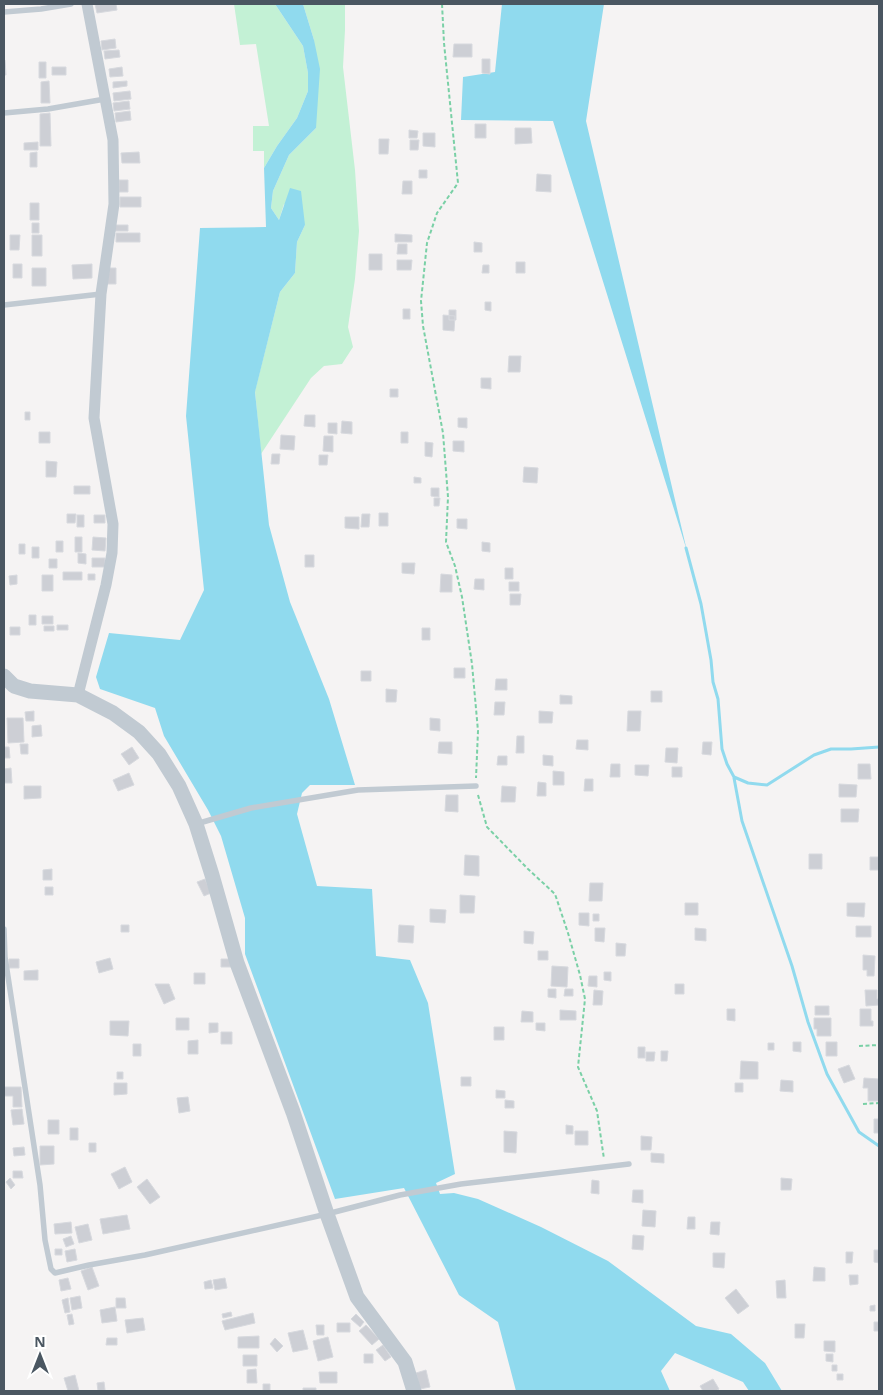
<svg xmlns="http://www.w3.org/2000/svg" width="883" height="1395" viewBox="0 0 883 1395" font-family="'Noto Sans',sans-serif">
<style>
.green{fill:#c3f1d5}
.water{fill:#90daee}
.lines{fill:none;stroke-linecap:round;stroke-linejoin:round}
.stream{stroke:#90daee;stroke-width:3}
.building{fill:#cdcfd5;stroke:#d7d9de}
.path{stroke:#7ad0a6;stroke-width:2;stroke-dasharray:4 2.5;stroke-linecap:butt}
.service{stroke:#c1cad2;stroke-width:5.5}
.minor{stroke:#c1cad2;stroke-width:11}
.tertiary{stroke:#c1cad2;stroke-width:15}
</style>
<rect width="100%" height="100%" fill="#f5f3f3"/>
<!-- green -->
<path class="green" d="M 234,4 L 275,4 L 303,46 L 308,73 L 308,91 L 297,118 L 277,146 L 264,168 L 264,151 L 253,151 L 253,126 L 269,126 L 256,44 L 240,45 Z
M 303,4 L 345,4 L 345,30 L 343,67 L 355,170 L 359,231 L 355,279 L 348,327 L 353,347 L 342,364 L 324,366 L 311,378 L 261,454 L 255,391 L 280,292 L 295,273 L 297,242 L 305,225 L 284,204 L 279,220 L 271,208 L 273,191 L 289,155 L 316,128 L 314,40 Z"/>
<!-- water -->
<path class="water" d="M 275,4 L 303,4 L 314,40 L 320,69 L 316,128 L 289,155 L 273,191 L 271,208 L 279,220 L 290,188 L 301,191 L 305,225 L 297,242 L 295,273 L 280,292 L 255,392 L 269,525 L 290,602 L 329,699 L 355,785 L 310,785 L 302,793 L 297,814 L 317,886 L 372,889 L 376,956 L 410,960 L 428,1003 L 455,1174 L 436,1183 L 440,1194 L 454,1193 L 478,1199 L 541,1227 L 608,1261 L 696,1326 L 731,1334 L 765,1363 L 782,1391 L 749,1391 L 743,1382 L 675,1353 L 661,1371 L 670,1391 L 516,1391 L 498,1322 L 459,1295 L 404,1188 L 335,1199 L 245,954 L 245,918 L 221,836 L 208,810 L 164,736 L 155,708 L 100,689 L 96,677 L 109,633 L 180,640 L 204,590 L 186,416 L 200,228 L 266,227 L 264,168 L 277,146 L 297,118 L 308,91 L 308,73 L 303,46 Z
M 502,4 L 604,4 L 586,121 L 687,551 L 553,121 L 461,120 L 463,77 L 495,72 Z"/>
<g class="lines">
<!-- stream -->
<path class="stream" d="M 686,548 L 701,604 L 711,660 L 713,682 L 718,699 L 722,749 L 727,764 L 734,777 L 748,783 L 767,785 L 814,755 L 831,749 L 851,749 L 879,747
M 734,778 L 742,821 L 792,966 L 808,1022 L 827,1074 L 859,1132 L 879,1146"/>
</g>
<!-- building -->
<path class="building" d="M 95,4 L 116,4 L 117,10 L 97,13 Z
M 115,39 L 116,48 L 102,50 L 101,41 Z
M 454,44 L 472,44 L 472,57 L 453,57 Z
M 119,50 L 120,57 L 105,59 L 104,51 Z
M 482,59 L 490,59 L 490,74 L 482,73 Z
M 4,60 L 5,60 L 6,75 L 4,75 Z
M 39,62 L 46,62 L 46,78 L 39,78 Z
M 52,67 L 66,67 L 66,75 L 52,75 Z
M 122,67 L 123,76 L 110,77 L 109,69 Z
M 49,81 L 50,103 L 41,103 L 41,82 Z
M 127,81 L 127,86 L 113,88 L 113,82 Z
M 130,91 L 131,99 L 114,101 L 113,93 Z
M 129,101 L 130,109 L 114,111 L 113,103 Z
M 130,111 L 131,120 L 116,122 L 115,113 Z
M 50,113 L 51,146 L 40,146 L 40,114 Z
M 475,124 L 486,124 L 486,138 L 475,138 Z
M 515,128 L 531,128 L 532,143 L 515,144 Z
M 409,130 L 418,131 L 417,138 L 409,138 Z
M 423,133 L 435,133 L 435,147 L 423,146 Z
M 379,139 L 389,139 L 388,154 L 379,154 Z
M 410,140 L 419,140 L 418,150 L 410,150 Z
M 38,142 L 38,150 L 24,150 L 24,143 Z
M 37,152 L 37,167 L 30,167 L 30,153 Z
M 139,152 L 140,163 L 122,163 L 121,153 Z
M 419,170 L 427,170 L 427,178 L 419,178 Z
M 537,174 L 551,175 L 551,192 L 536,191 Z
M 119,180 L 128,180 L 128,192 L 119,192 Z
M 403,181 L 412,181 L 412,194 L 402,194 Z
M 120,197 L 141,197 L 141,207 L 120,207 Z
M 30,203 L 39,203 L 39,220 L 30,220 Z
M 32,223 L 39,223 L 39,233 L 32,233 Z
M 115,225 L 128,225 L 128,231 L 115,231 Z
M 116,233 L 140,233 L 140,242 L 116,242 Z
M 395,234 L 412,235 L 412,242 L 395,242 Z
M 10,235 L 20,235 L 19,250 L 10,250 Z
M 32,235 L 42,235 L 42,256 L 32,256 Z
M 474,242 L 482,243 L 482,252 L 474,252 Z
M 398,244 L 407,244 L 407,254 L 397,254 Z
M 369,254 L 382,254 L 382,270 L 369,270 Z
M 397,260 L 412,260 L 411,270 L 397,270 Z
M 516,262 L 525,262 L 525,273 L 516,273 Z
M 13,264 L 22,264 L 22,278 L 13,278 Z
M 92,264 L 92,278 L 73,279 L 72,265 Z
M 483,265 L 489,265 L 489,273 L 482,273 Z
M 32,268 L 46,268 L 46,286 L 32,286 Z
M 107,268 L 116,268 L 116,284 L 107,284 Z
M 485,302 L 491,302 L 491,311 L 485,310 Z
M 403,309 L 410,309 L 410,319 L 403,319 Z
M 449,310 L 456,310 L 456,320 L 449,320 Z
M 443,315 L 455,316 L 454,331 L 443,330 Z
M 509,356 L 521,356 L 520,372 L 508,372 Z
M 481,378 L 491,378 L 491,389 L 481,388 Z
M 390,389 L 398,389 L 398,397 L 390,397 Z
M 25,412 L 30,412 L 30,420 L 25,420 Z
M 305,415 L 315,415 L 315,427 L 304,426 Z
M 458,418 L 467,418 L 467,428 L 458,427 Z
M 342,421 L 352,422 L 352,434 L 341,433 Z
M 328,423 L 337,423 L 337,434 L 328,433 Z
M 39,432 L 50,432 L 50,443 L 39,443 Z
M 401,432 L 408,432 L 408,443 L 401,443 Z
M 281,435 L 295,436 L 294,450 L 280,449 Z
M 324,436 L 333,436 L 333,452 L 323,451 Z
M 453,441 L 464,441 L 464,452 L 453,451 Z
M 425,442 L 433,443 L 432,457 L 425,456 Z
M 272,454 L 280,454 L 279,464 L 271,464 Z
M 319,455 L 328,455 L 327,465 L 319,465 Z
M 46,461 L 57,462 L 56,477 L 46,477 Z
M 524,467 L 538,468 L 537,483 L 523,482 Z
M 414,477 L 421,478 L 421,483 L 414,483 Z
M 74,486 L 90,486 L 90,494 L 74,494 Z
M 431,488 L 439,488 L 439,497 L 431,496 Z
M 434,498 L 440,498 L 439,506 L 434,506 Z
M 379,513 L 388,513 L 388,526 L 379,526 Z
M 67,514 L 76,514 L 75,523 L 67,523 Z
M 362,514 L 370,514 L 369,527 L 361,527 Z
M 77,515 L 84,515 L 84,527 L 77,527 Z
M 94,515 L 105,515 L 105,523 L 94,523 Z
M 345,517 L 359,517 L 359,529 L 345,528 Z
M 457,519 L 467,519 L 467,529 L 457,528 Z
M 75,537 L 82,537 L 82,552 L 75,552 Z
M 93,537 L 106,538 L 105,551 L 92,550 Z
M 56,541 L 63,541 L 63,552 L 56,552 Z
M 482,542 L 490,543 L 490,552 L 482,551 Z
M 19,544 L 25,544 L 25,554 L 19,554 Z
M 32,547 L 39,547 L 39,558 L 32,558 Z
M 78,553 L 86,554 L 86,564 L 78,563 Z
M 305,555 L 314,555 L 314,567 L 305,567 Z
M 92,558 L 105,558 L 105,567 L 92,567 Z
M 49,559 L 57,559 L 57,568 L 49,568 Z
M 402,563 L 415,563 L 414,574 L 402,573 Z
M 505,568 L 513,568 L 513,579 L 505,579 Z
M 63,572 L 82,572 L 82,580 L 63,580 Z
M 88,574 L 95,574 L 95,580 L 88,580 Z
M 441,574 L 452,575 L 452,592 L 440,592 Z
M 17,575 L 17,584 L 10,585 L 9,576 Z
M 42,575 L 53,575 L 53,591 L 42,591 Z
M 475,579 L 484,579 L 484,590 L 474,589 Z
M 509,582 L 519,582 L 519,591 L 509,591 Z
M 510,594 L 521,594 L 520,605 L 510,605 Z
M 29,615 L 36,615 L 36,625 L 29,625 Z
M 42,616 L 53,616 L 53,624 L 42,624 Z
M 57,625 L 68,625 L 68,630 L 57,630 Z
M 44,626 L 54,626 L 54,631 L 44,631 Z
M 10,627 L 20,627 L 20,635 L 10,635 Z
M 422,628 L 430,628 L 430,640 L 422,640 Z
M 454,668 L 465,668 L 465,678 L 454,678 Z
M 361,671 L 371,671 L 371,681 L 361,681 Z
M 496,679 L 507,679 L 507,690 L 495,690 Z
M 386,689 L 397,690 L 396,702 L 386,702 Z
M 651,691 L 662,691 L 662,702 L 651,702 Z
M 560,695 L 572,696 L 572,704 L 560,704 Z
M 495,702 L 505,702 L 504,715 L 494,715 Z
M 34,711 L 34,721 L 26,721 L 25,712 Z
M 539,711 L 553,712 L 552,723 L 539,723 Z
M 628,711 L 641,711 L 640,731 L 627,731 Z
M 7,718 L 23,718 L 24,742 L 8,743 Z
M 430,718 L 440,719 L 440,731 L 430,730 Z
M 41,725 L 42,736 L 32,737 L 32,726 Z
M 517,736 L 524,736 L 524,753 L 516,753 Z
M 577,740 L 588,740 L 588,750 L 576,749 Z
M 439,742 L 452,742 L 452,754 L 438,753 Z
M 703,742 L 712,742 L 711,755 L 702,754 Z
M 20,744 L 28,744 L 28,754 L 21,754 Z
M 4,747 L 9,747 L 10,758 L 4,758 Z
M 132,747 L 139,758 L 129,765 L 121,754 Z
M 666,748 L 678,748 L 677,763 L 665,762 Z
M 543,755 L 553,756 L 553,766 L 543,765 Z
M 498,756 L 507,756 L 507,765 L 497,765 Z
M 611,764 L 620,764 L 620,777 L 610,777 Z
M 858,764 L 870,764 L 871,779 L 858,779 Z
M 635,765 L 649,765 L 648,776 L 635,775 Z
M 672,767 L 682,767 L 682,777 L 672,777 Z
M 11,768 L 12,783 L 4,783 L 4,769 Z
M 553,771 L 564,772 L 564,785 L 553,785 Z
M 129,773 L 134,785 L 118,791 L 113,780 Z
M 585,779 L 593,779 L 593,791 L 584,791 Z
M 538,782 L 546,783 L 546,796 L 537,796 Z
M 839,784 L 857,785 L 856,797 L 839,797 Z
M 24,786 L 41,786 L 41,798 L 24,799 Z
M 502,786 L 516,787 L 515,802 L 501,802 Z
M 446,795 L 458,795 L 458,812 L 445,811 Z
M 841,809 L 859,809 L 858,822 L 841,822 Z
M 809,854 L 822,854 L 822,869 L 809,869 Z
M 465,855 L 479,856 L 479,876 L 464,875 Z
M 870,857 L 879,857 L 879,870 L 870,870 Z
M 52,869 L 52,880 L 43,880 L 43,870 Z
M 205,879 L 211,893 L 204,896 L 197,882 Z
M 590,883 L 603,883 L 602,901 L 589,901 Z
M 45,887 L 53,887 L 53,895 L 45,895 Z
M 460,895 L 475,896 L 474,913 L 460,913 Z
M 685,903 L 698,903 L 698,915 L 685,915 Z
M 847,903 L 865,903 L 864,917 L 847,916 Z
M 430,909 L 446,910 L 445,923 L 430,922 Z
M 579,913 L 589,913 L 589,926 L 579,925 Z
M 593,914 L 599,914 L 599,921 L 593,921 Z
M 121,925 L 129,925 L 129,932 L 121,932 Z
M 399,925 L 414,926 L 413,943 L 398,942 Z
M 856,926 L 871,926 L 871,937 L 856,937 Z
M 595,928 L 605,928 L 604,942 L 595,941 Z
M 695,928 L 706,929 L 706,941 L 695,940 Z
M 524,931 L 534,932 L 533,944 L 524,943 Z
M 616,943 L 626,944 L 625,956 L 616,956 Z
M 538,951 L 548,951 L 548,960 L 538,960 Z
M 863,955 L 875,956 L 874,976 L 867,976 L 867,970 L 863,970 Z
M 110,958 L 113,969 L 99,973 L 96,962 Z
M 9,959 L 19,959 L 19,968 L 9,968 Z
M 221,959 L 231,959 L 231,967 L 221,967 Z
M 552,966 L 568,967 L 567,987 L 551,986 Z
M 38,970 L 38,980 L 24,980 L 24,971 Z
M 604,972 L 611,972 L 611,981 L 604,980 Z
M 194,973 L 205,973 L 205,984 L 194,984 Z
M 589,976 L 597,976 L 597,987 L 588,986 Z
M 155,984 L 169,984 L 175,999 L 164,1004 Z
M 675,984 L 684,984 L 684,994 L 675,994 Z
M 548,989 L 556,989 L 556,998 L 548,997 Z
M 565,989 L 573,989 L 573,996 L 564,996 Z
M 594,990 L 603,991 L 602,1005 L 593,1005 Z
M 865,990 L 877,990 L 877,999 L 879,999 L 879,1005 L 866,1006 Z
M 815,1006 L 829,1006 L 829,1015 L 815,1015 Z
M 727,1009 L 735,1009 L 735,1021 L 727,1020 Z
M 860,1009 L 871,1009 L 871,1021 L 873,1021 L 873,1026 L 860,1026 Z
M 560,1010 L 576,1011 L 576,1020 L 560,1020 Z
M 522,1011 L 533,1012 L 533,1022 L 521,1022 Z
M 176,1018 L 189,1018 L 189,1030 L 176,1030 Z
M 814,1018 L 831,1018 L 831,1036 L 817,1036 L 817,1029 L 814,1029 Z
M 110,1021 L 129,1021 L 128,1036 L 110,1035 Z
M 209,1023 L 218,1023 L 218,1032 L 209,1033 Z
M 536,1023 L 545,1023 L 545,1031 L 536,1030 Z
M 494,1027 L 504,1027 L 504,1040 L 494,1040 Z
M 221,1032 L 232,1032 L 232,1044 L 221,1044 Z
M 198,1040 L 198,1054 L 188,1054 L 188,1041 Z
M 793,1042 L 801,1042 L 801,1052 L 793,1051 Z
M 826,1042 L 837,1042 L 837,1056 L 826,1056 Z
M 768,1043 L 774,1043 L 774,1050 L 768,1050 Z
M 133,1044 L 141,1044 L 141,1056 L 133,1056 Z
M 638,1047 L 645,1047 L 645,1058 L 638,1058 Z
M 661,1051 L 668,1051 L 667,1061 L 661,1061 Z
M 646,1052 L 655,1052 L 654,1061 L 646,1061 Z
M 741,1061 L 758,1062 L 758,1079 L 740,1079 Z
M 849,1065 L 855,1079 L 844,1083 L 838,1069 Z
M 117,1072 L 123,1072 L 123,1079 L 117,1079 Z
M 461,1077 L 471,1077 L 471,1086 L 461,1086 Z
M 864,1078 L 879,1079 L 879,1101 L 868,1101 L 868,1088 L 863,1088 Z
M 781,1080 L 793,1081 L 793,1092 L 780,1091 Z
M 114,1083 L 127,1083 L 127,1094 L 114,1095 Z
M 735,1083 L 743,1083 L 743,1092 L 735,1092 Z
M 4,1087 L 21,1087 L 22,1107 L 13,1107 L 13,1096 L 4,1096 Z
M 496,1090 L 505,1091 L 505,1098 L 496,1098 Z
M 188,1097 L 190,1111 L 179,1113 L 177,1098 Z
M 505,1100 L 514,1101 L 514,1108 L 505,1108 Z
M 22,1109 L 24,1124 L 13,1125 L 11,1110 Z
M 874,1119 L 879,1119 L 879,1133 L 874,1133 Z
M 48,1120 L 59,1120 L 59,1134 L 48,1134 Z
M 566,1125 L 573,1126 L 573,1134 L 566,1134 Z
M 70,1128 L 78,1128 L 78,1140 L 70,1140 Z
M 504,1131 L 517,1132 L 516,1153 L 504,1152 Z
M 575,1131 L 588,1131 L 588,1145 L 575,1145 Z
M 641,1136 L 652,1137 L 651,1150 L 641,1150 Z
M 89,1143 L 96,1143 L 96,1152 L 89,1152 Z
M 40,1146 L 54,1146 L 54,1164 L 40,1165 Z
M 24,1147 L 25,1155 L 14,1156 L 13,1148 Z
M 651,1153 L 664,1154 L 664,1163 L 651,1162 Z
M 125,1167 L 132,1182 L 119,1189 L 111,1174 Z
M 13,1171 L 22,1171 L 23,1178 L 13,1178 Z
M 10,1178 L 15,1185 L 11,1189 L 6,1182 Z
M 781,1178 L 792,1179 L 791,1190 L 781,1190 Z
M 147,1179 L 160,1197 L 150,1204 L 137,1187 Z
M 592,1180 L 599,1181 L 599,1194 L 591,1193 Z
M 633,1190 L 643,1190 L 643,1203 L 632,1202 Z
M 643,1210 L 656,1211 L 655,1227 L 642,1226 Z
M 127,1215 L 130,1229 L 103,1234 L 100,1219 Z
M 688,1217 L 695,1217 L 695,1229 L 687,1229 Z
M 71,1222 L 72,1233 L 55,1234 L 54,1224 Z
M 711,1222 L 720,1222 L 719,1235 L 710,1234 Z
M 88,1224 L 92,1240 L 79,1243 L 75,1227 Z
M 633,1235 L 644,1236 L 643,1250 L 632,1249 Z
M 71,1236 L 74,1244 L 66,1247 L 63,1239 Z
M 55,1249 L 62,1249 L 62,1255 L 55,1255 Z
M 75,1249 L 77,1260 L 67,1262 L 65,1251 Z
M 874,1250 L 879,1250 L 879,1263 L 874,1262 Z
M 846,1252 L 853,1252 L 852,1263 L 846,1263 Z
M 713,1253 L 725,1253 L 724,1268 L 713,1267 Z
M 92,1267 L 99,1286 L 88,1290 L 81,1271 Z
M 814,1267 L 825,1268 L 825,1281 L 813,1281 Z
M 849,1275 L 858,1275 L 858,1284 L 850,1285 Z
M 68,1278 L 71,1289 L 61,1291 L 59,1280 Z
M 225,1278 L 227,1288 L 215,1290 L 213,1280 Z
M 211,1280 L 213,1288 L 205,1289 L 204,1282 Z
M 785,1280 L 786,1298 L 777,1298 L 776,1281 Z
M 736,1289 L 749,1306 L 738,1314 L 725,1298 Z
M 80,1296 L 82,1308 L 72,1310 L 70,1298 Z
M 68,1298 L 70,1312 L 65,1313 L 62,1300 Z
M 116,1298 L 125,1298 L 126,1308 L 116,1308 Z
M 875,1305 L 875,1311 L 870,1311 L 870,1306 Z
M 115,1307 L 117,1321 L 102,1323 L 100,1310 Z
M 231,1312 L 232,1316 L 223,1318 L 222,1314 Z
M 253,1313 L 255,1323 L 225,1330 L 222,1321 Z
M 72,1314 L 74,1324 L 69,1325 L 67,1315 Z
M 356,1314 L 364,1322 L 360,1327 L 351,1319 Z
M 143,1318 L 145,1330 L 127,1333 L 125,1320 Z
M 874,1322 L 879,1322 L 879,1331 L 874,1331 Z
M 337,1323 L 350,1323 L 350,1332 L 337,1332 Z
M 795,1324 L 805,1324 L 804,1338 L 795,1338 Z
M 316,1325 L 324,1325 L 324,1335 L 317,1335 Z
M 366,1325 L 379,1339 L 372,1345 L 359,1331 Z
M 303,1330 L 308,1349 L 293,1352 L 288,1333 Z
M 259,1336 L 259,1348 L 238,1348 L 238,1337 Z
M 328,1337 L 333,1357 L 318,1361 L 313,1341 Z
M 107,1338 L 117,1338 L 117,1345 L 106,1345 Z
M 275,1338 L 283,1346 L 277,1352 L 270,1344 Z
M 824,1341 L 835,1341 L 835,1352 L 824,1351 Z
M 383,1345 L 391,1357 L 385,1361 L 376,1350 Z
M 364,1354 L 373,1354 L 373,1363 L 364,1363 Z
M 826,1354 L 833,1354 L 833,1362 L 826,1361 Z
M 243,1355 L 257,1355 L 257,1366 L 243,1366 Z
M 832,1365 L 837,1365 L 837,1371 L 832,1371 Z
M 256,1369 L 257,1383 L 247,1383 L 247,1370 Z
M 426,1370 L 430,1387 L 420,1389 L 416,1373 Z
M 319,1372 L 337,1372 L 337,1383 L 320,1383 Z
M 837,1374 L 843,1374 L 843,1380 L 837,1380 Z
M 75,1375 L 79,1391 L 68,1391 L 64,1378 Z
M 713,1379 L 719,1389 L 716,1391 L 703,1391 L 700,1386 Z
M 104,1382 L 105,1390 L 98,1391 L 97,1383 Z
M 263,1384 L 270,1384 L 270,1391 L 263,1391 Z
M 303,1388 L 316,1388 L 316,1391 L 303,1391 Z"/>
<g class="lines">
<!-- path -->
<path class="path" d="M 442,4 L 444,43 L 458,183 L 437,213 L 427,243 L 421,301 L 423,326 L 443,433 L 448,497 L 446,542 L 455,566 L 462,597 L 472,664 L 478,731 L 476,778
M 478,795 L 487,827 L 528,869 L 555,894 L 568,933 L 580,975 L 585,999 L 578,1067 L 597,1111 L 604,1159
M 859,1046 L 879,1045
M 863,1104 L 879,1103"/>
<!-- service -->
<path class="service" d="M 4,12 L 41,9 L 71,4
M 4,113 L 48,109 L 105,99
M 4,305 L 101,294
M 196,824 L 251,808 L 358,790 L 476,786
M 4,929 L 5,957 L 40,1185 L 45,1240 L 51,1269 L 55,1273 L 89,1265 L 145,1255 L 327,1214 L 400,1195 L 461,1184 L 629,1164"/>
<!-- minor -->
<path class="minor" d="M 78,695 L 106,585 L 112,553 L 113,524 L 94,418 L 101,294 L 114,204 L 113,140 L 87,4"/>
<!-- tertiary -->
<path class="tertiary" d="M 4,676 L 14,686 L 30,691 L 78,695 L 113,713 L 139,732 L 159,754 L 179,786 L 196,824 L 212,875 L 237,963 L 293,1112 L 327,1214 L 357,1297 L 405,1362 L 414,1391"/>
</g>
<!-- border -->
<rect width="883" height="1395" fill="none" stroke="#4a5661" stroke-width="10"/>
<!-- north arrow -->
<g transform="translate(40 1355)" stroke="#ffffff" stroke-width="4" paint-order="stroke">
<path d="M0-4L9 19L0 12L-9 19Z" fill="#4a5661"/>
<text y="-8" font-size="14" font-weight="bold" text-anchor="middle" fill="#4a5661">N</text>
</g>
</svg>
